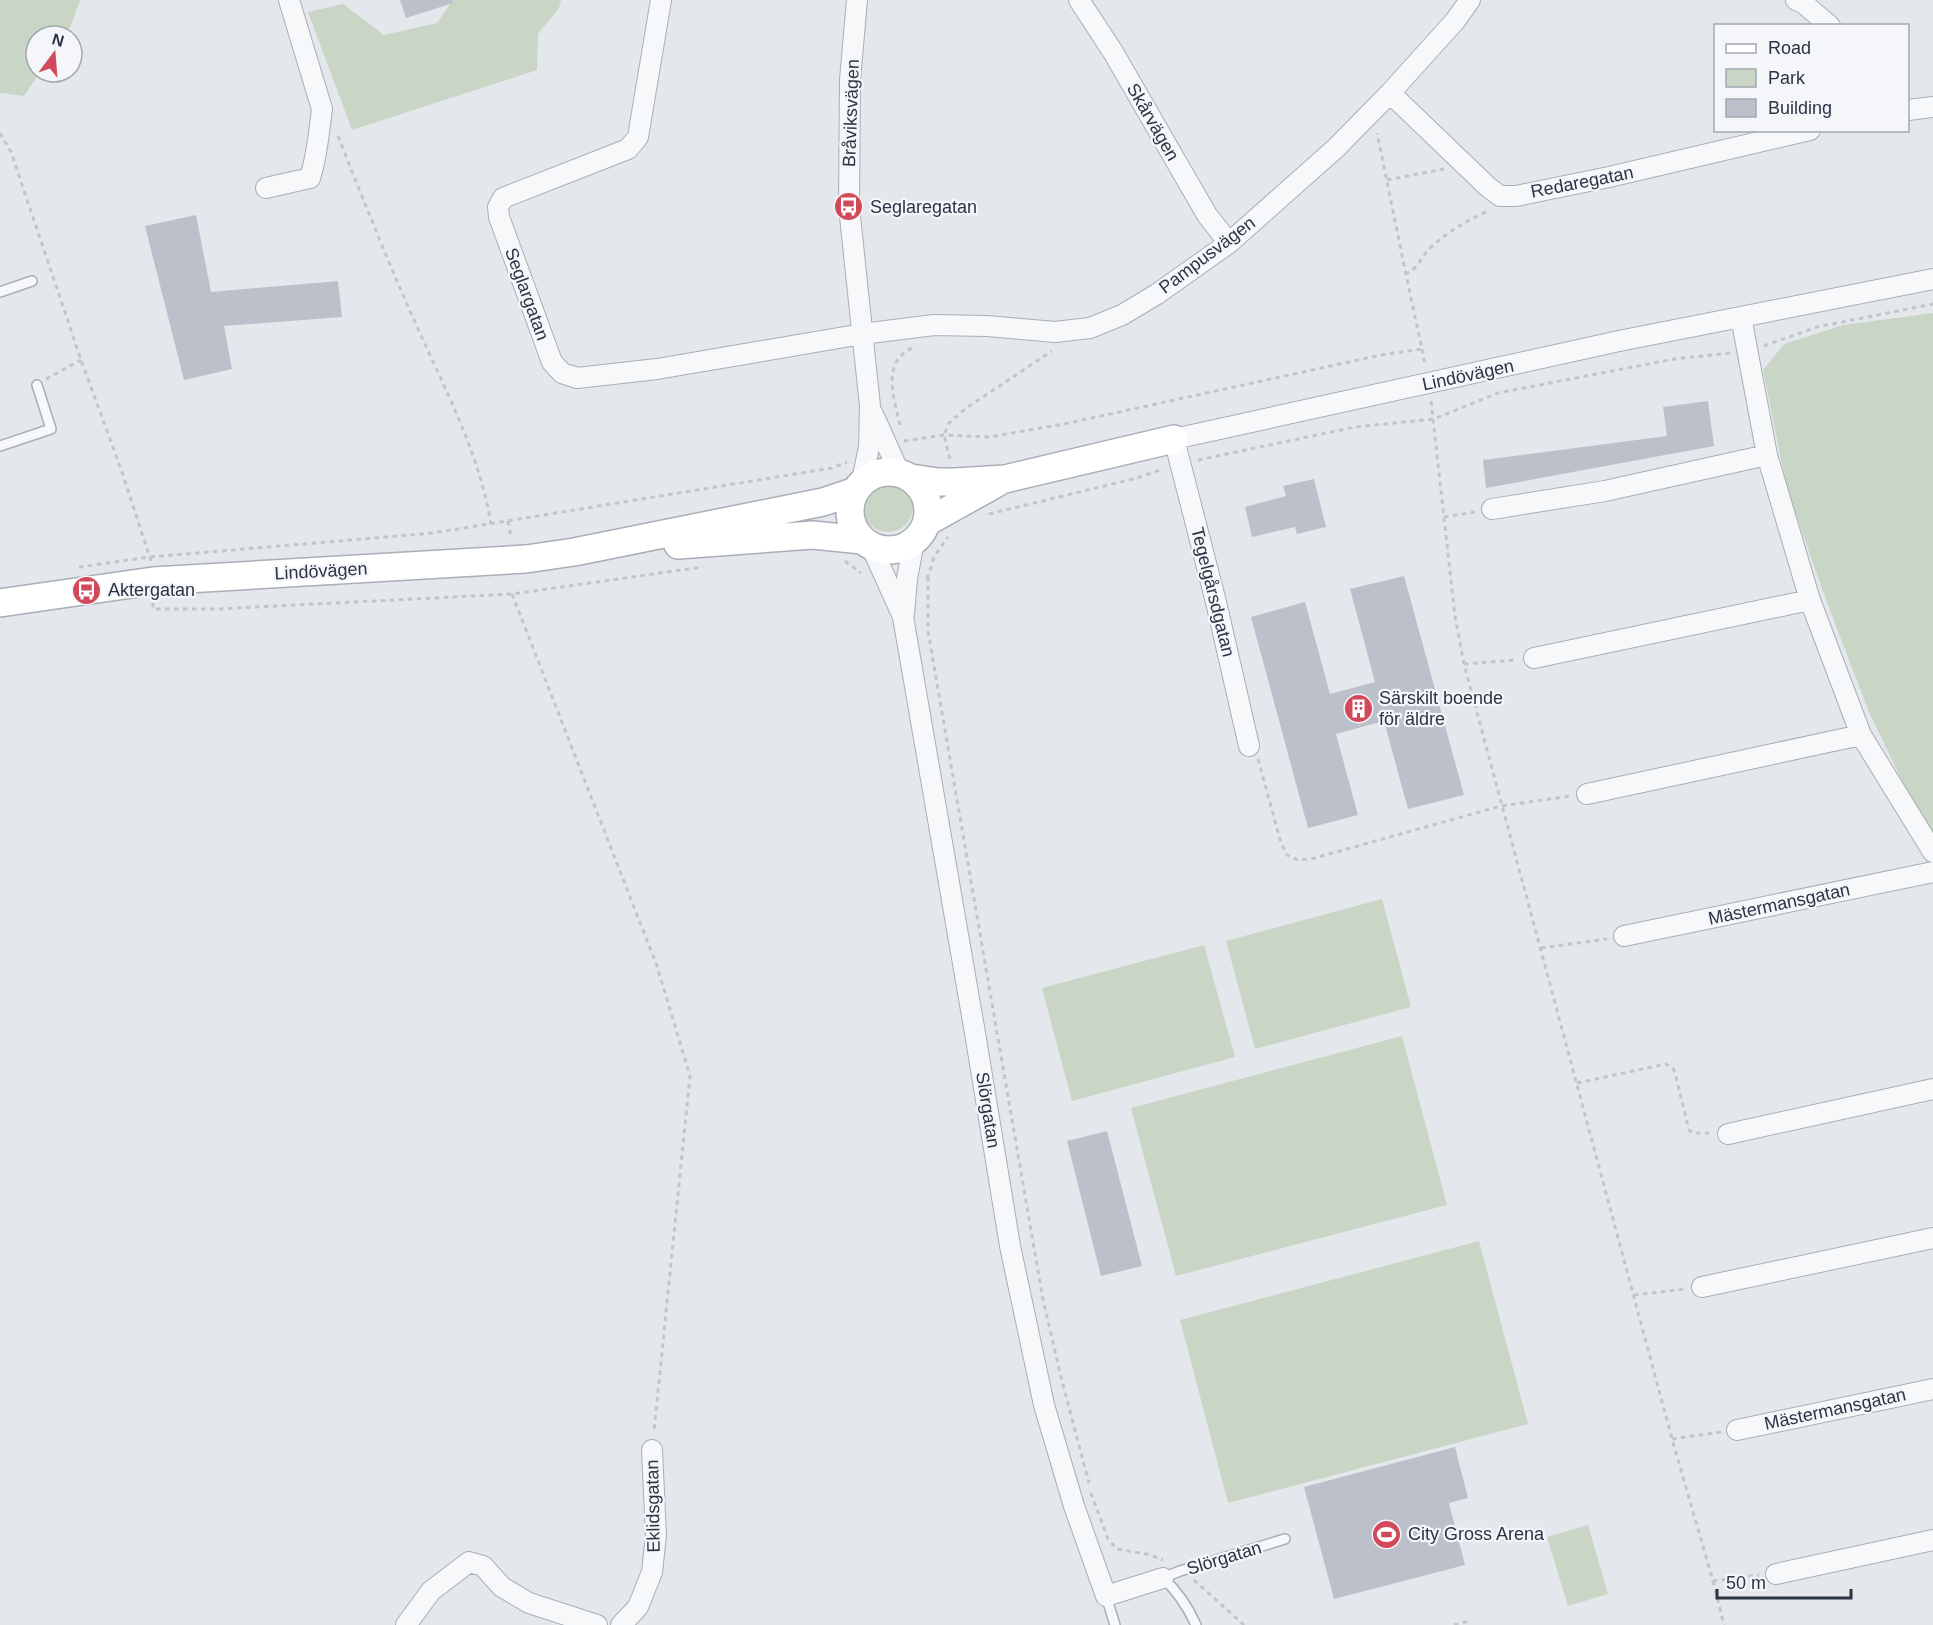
<svg xmlns="http://www.w3.org/2000/svg" width="1933" height="1625" viewBox="0 0 1933 1625" font-family="Helvetica,sans-serif">
<style>
.green{fill:#c9d6c5}
.building{fill:#bbc0ca}
.lines{fill:none;stroke-linecap:round;stroke-linejoin:round}
.service-casing{stroke:#a9aeb7;stroke-width:12}
.minor-casing{stroke:#a9aeb7;stroke-width:22}
.secondary-casing{stroke:#a9aeb7;stroke-width:30}
.path{stroke:#c2c5cb;stroke-width:3;stroke-dasharray:4.5 4.5;stroke-linecap:butt}
.service{stroke:#f7f8fa;stroke-width:9}
.minor{stroke:#f7f8fa;stroke-width:20}
.secondary{stroke:#fff;stroke-width:27}
.labels{text-anchor:middle;dominant-baseline:central;stroke-width:4.5;stroke-linejoin:round;paint-order:stroke}
.street-label{font-size:18px;fill:#2b3445;stroke:#f4f6f9}
.poi-label{font-size:18px;fill:#2b3445;stroke:#f4f6f9;text-anchor:start}
</style>
<rect width="100%" height="100%" fill="#e4e7ec"/>
<!-- green -->
<path class="green" d="M 0,0 L 80,0 L 71,25 L 64,36 L 36,36 L 36,72 L 40,72 L 24,96 L 0,93 Z
M 453,0 L 561,0 L 559,8 L 538,34 L 537,70 L 352,130 L 308,12 L 343,4 L 384,35 L 437,23 Z
M 1933,313 L 1933,832 L 1915,808 L 1869,712 L 1826,600 L 1787,489 L 1763,370 L 1784,344 L 1843,325 Z
M863 507a25 25 0 1 1 50 0a25 25 0 1 1-50 0Z
M 1382,899 L 1411,1007 L 1255,1049 L 1226,941 Z
M 1204,945 L 1235,1057 L 1072,1101 L 1042,988 Z
M 1402,1036 L 1447,1205 L 1176,1276 L 1131,1108 Z
M 1479,1241 L 1528,1424 L 1228,1503 L 1180,1320 Z
M 1588,1525 L 1608,1594 L 1568,1606 L 1547,1537 Z"/>
<!-- building -->
<path class="building" d="M 400,0 L 452,0 L 453,3 L 406,18 Z
M 196,215 L 211,292 L 338,281 L 342,317 L 224,326 L 232,369 L 184,380 L 145,226 Z
M 1708,401 L 1714,446 L 1486,488 L 1483,460 L 1667,436 L 1663,407 Z
M 1314,479 L 1326,527 L 1297,534 L 1295,527 L 1252,537 L 1245,507 L 1286,496 L 1283,486 Z
M 1404,576 L 1464,795 L 1408,809 L 1384,721 L 1336,734 L 1358,815 L 1308,828 L 1251,617 L 1305,602 L 1330,694 L 1375,682 L 1350,589 Z
M 1107,1131 L 1142,1266 L 1101,1276 L 1067,1141 Z
M 1455,1447 L 1468,1498 L 1449,1503 L 1465,1565 L 1334,1599 L 1304,1487 Z"/>
<g class="lines">
<defs>
<path id="service" d="M 0,292 L 32,281
M 0,446 L 51,429 L 37,385
M 1106,1596 L 1115,1625
M 1196,1625 C 1188,1607 1178,1592 1163,1578 L 1180,1571 L 1285,1539"/>
<path id="minor" d="M 661,0 L 638,137 L 628,149 L 503,198 L 498,207 L 499,217 L 552,362 L 562,373 L 577,378 L 657,369 L 862,334 L 934,325 L 987,326 L 1055,332 L 1090,328 L 1122,315 L 1157,294 L 1229,243 L 1336,148 L 1390,93 L 1455,21 L 1470,0
M 857,0 L 850,80 L 849,207 L 870,406 L 869,447 L 862,481
M 1079,0 L 1113,52 L 1207,215 L 1229,243
M 1796,0 L 1803,3 L 1830,26
M 1390,93 L 1488,187 L 1500,196 L 1516,196 L 1609,177 L 1810,130
M 1908,110 L 1933,107
M 266,188 L 310,178 C 317,157 319,132 322,109 L 289,0
M 1741,317 L 1767,455 L 1810,600 L 1861,735 L 1933,852
M 873,414 L 899,472
M 1492,509 L 1605,491 L 1767,455
M 871,546 L 903,617 L 975,1033 L 1010,1246 L 1044,1405 L 1074,1506 L 1106,1596 L 1163,1578
M 904,614 L 907,579 L 914,541
M 1534,658 L 1810,600
M 1249,746 L 1216,602 L 1174,439 L 1619,341 L 1933,279
M 1587,794 L 1861,735
M 1624,936 L 1933,872
M 1728,1134 L 1933,1089
M 1702,1287 L 1933,1238
M 1737,1430 L 1933,1389
M 1776,1574 L 1933,1540
M 406,1625 L 431,1591 L 469,1562 L 483,1566 L 502,1587 L 529,1603 L 597,1625
M 621,1625 L 638,1607 L 652,1572 L 656,1535 L 652,1450"/>
<path id="secondary" d="M850 511a39 39 0 1 1 78 0a39 39 0 1 1-78 0Z
M 911,478 L 938,482 L 955,482 L 1005,479 L 1174,439
M 927,522 L 997,483
M 678,545 L 813,535 L 862,540
M 0,603 L 153,581 L 526,559 L 574,552 L 823,502 L 853,492"/>
</defs>
<!-- service casing -->
<use href="#service" class="service-casing"/>
<!-- minor casing -->
<use href="#minor" class="minor-casing"/>
<!-- secondary casing -->
<use href="#secondary" class="secondary-casing"/>
<!-- path -->
<path class="path" d="M 0,133 L 11,152 L 81,360 L 121,469 L 151,561
M 338,136 C 364,202 390,267 419,331 C 447,393 480,456 491,524
M 1387,180 L 1444,169
M 1405,274 C 1418,270 1421,256 1431,247 C 1449,231 1466,221 1488,211
M 1764,346 L 1817,327 L 1933,304
M 1422,349 L 1425,365
M 46,379 L 81,360
M 1431,401 L 1455,616 L 1464,664 L 1672,1439 L 1713,1581 L 1759,1575
M 900,425 C 894,398 881,363 912,348
M 904,441 L 944,435 L 989,437 L 1064,424 L 1381,355 L 1422,349 C 1406,277 1392,205 1377,133
M 950,459 L 944,435 L 949,423 L 965,409 L 1052,351
M 1198,460 L 1355,427 L 1434,419 L 1498,393 L 1674,359 L 1731,353
M 989,514 L 1137,478 L 1163,469
M 1444,517 L 1475,512
M 508,521 L 511,537
M 845,561 L 861,573
M 79,567 L 150,557 L 433,533 L 832,468 L 847,462
M 926,577 L 928,577 L 934,557 L 948,537
M 928,577 L 928,631 L 1043,1300 L 1062,1381 L 1089,1483
M 512,594 L 657,966 L 690,1076 L 654,1431
M 153,603 L 153,609 L 217,609 L 512,594 L 703,567
M 1464,664 L 1516,660
M 1258,759 L 1281,843 L 1287,855 L 1298,860 L 1311,859 L 1501,806 L 1571,796
M 1541,948 L 1607,939
M 1577,1083 L 1666,1064 L 1673,1068 L 1675,1073 L 1689,1130 L 1693,1133 L 1709,1133
M 1634,1295 L 1686,1289
M 1672,1439 L 1721,1432
M 1091,1493 L 1108,1539 L 1117,1549 L 1151,1555 L 1163,1560
M 1194,1580 L 1244,1625
M 1713,1581 L 1724,1625
M 1454,1625 L 1466,1622 L 1467,1625"/>
<!-- service -->
<use href="#service" class="service"/>
<!-- minor -->
<use href="#minor" class="minor"/>
<!-- secondary -->
<use href="#secondary" class="secondary"/>
</g>
<!-- icons -->
<defs>
<symbol id="bus-disc" viewBox="-11 -11 22 22"><circle r="9.5" fill="#d1495b" stroke="#f4f6f9"/><path d="M-5-6H5V4H4V6H2V4H-2V6H-4V4H-5ZM-3.5-4V0h7V-4ZM-3.5 1.2v1.5H-2V1.2ZM2 1.2v1.5H3.5V1.2Z" fill="#fff"/></symbol>
<symbol id="building-disc" viewBox="-11 -11 22 22"><circle r="9.5" fill="#d1495b" stroke="#f4f6f9"/><path d="M-4-6H4V6H1V3H-1V6H-4ZM-2.5-4.3h1.7v1.8h-1.7ZM.8-4.3h1.7v1.8H.8ZM-2.5-1h1.7V.8h-1.7ZM.8-1h1.7V.8H.8Z" fill="#fff"/></symbol>
<symbol id="stadium-disc" viewBox="-11 -11 22 22"><circle r="9.5" fill="#d1495b" stroke="#f4f6f9"/><path d="M0-5a6.5 5 0 1 0 0 10a6.5 5 0 1 0 0-10ZM-3.5-1.8h7v3.6h-7Z" fill="#fff"/></symbol>
</defs>
<g fill-rule="evenodd">
<use href="#bus-disc" x="832" y="190" width="33" height="33"/>
<use href="#bus-disc" x="70" y="574" width="33" height="33"/>
<use href="#building-disc" x="1342" y="692" width="33" height="33"/>
<use href="#stadium-disc" x="1370" y="1518" width="33" height="33"/>
</g>
<g class="labels">
<!-- street labels -->
<g class="street-label">
<text transform="translate(851 113) rotate(-88)">Bråviksvägen</text>
<text transform="translate(1153 122) rotate(60)">Skårvägen</text>
<text transform="translate(1582 182) rotate(-11)">Redaregatan</text>
<text transform="translate(1207 255) rotate(-37)">Pampusvägen</text>
<text transform="translate(527 294) rotate(70)">Seglargatan</text>
<text transform="translate(1468 375) rotate(-12)">Lindövägen</text>
<text transform="translate(321 571) rotate(-3)">Lindövägen</text>
<text transform="translate(1213 592) rotate(76)">Tegelgårsdgatan</text>
<text transform="translate(1779 904) rotate(-12)">Mästermansgatan</text>
<text transform="translate(988 1110) rotate(81)">Slörgatan</text>
<text transform="translate(1835 1409) rotate(-12)">Mästermansgatan</text>
<text transform="translate(653 1506) rotate(-91)">Eklidsgatan</text>
<text transform="translate(1224 1558) rotate(-17)">Slörgatan</text>
</g>
<!-- poi labels -->
<g class="poi-label">
<text x="870" y="207">Seglaregatan</text>
<text x="108" y="590">Aktergatan</text>
<text x="1379" y="698">Särskilt boende<tspan x="1379" dy="21">för äldre</tspan></text>
<text x="1408" y="1534">City Gross Arena</text>
</g>
</g>
<!-- legend -->
<rect x="1714" y="24" width="195" height="108" fill="#f4f6f9" stroke="#a4a8b1" stroke-width="1.5"/>
<rect x="1726" y="44" width="30" height="9" fill="#ffffff" stroke="#a4a8b1" stroke-width="1.5"/>
<text x="1768" y="54" font-size="18" fill="#2b3445">Road</text>
<rect x="1726" y="69" width="30" height="18" fill="#c9d6c5" stroke="#a4a8b1" stroke-width="1.5"/>
<text x="1768" y="84" font-size="18" fill="#2b3445">Park</text>
<rect x="1726" y="99" width="30" height="18" fill="#bbc0ca" stroke="#a4a8b1" stroke-width="1.5"/>
<text x="1768" y="114" font-size="18" fill="#2b3445">Building</text>
<!-- north arrow -->
<g transform="translate(54 54) rotate(16)"><circle r="28" fill="#f4f6f9" stroke="#a4a8b1" stroke-width="1.5"/>
<path d="M0-4.5L10 22L0 15L-10 22Z" fill="#d1495b"/>
<text y="-9" font-size="16" font-weight="bold" text-anchor="middle" fill="#2b3445">N</text>
</g>
<!-- scale -->
<path d="M1717 1589v9h134v-9" fill="none" stroke="#2b3445" stroke-width="3"/>
<text x="1726" y="1589" font-size="18" fill="#2b3445" stroke="#f4f6f9" stroke-width="4.5" paint-order="stroke">50 m</text>
</svg>
